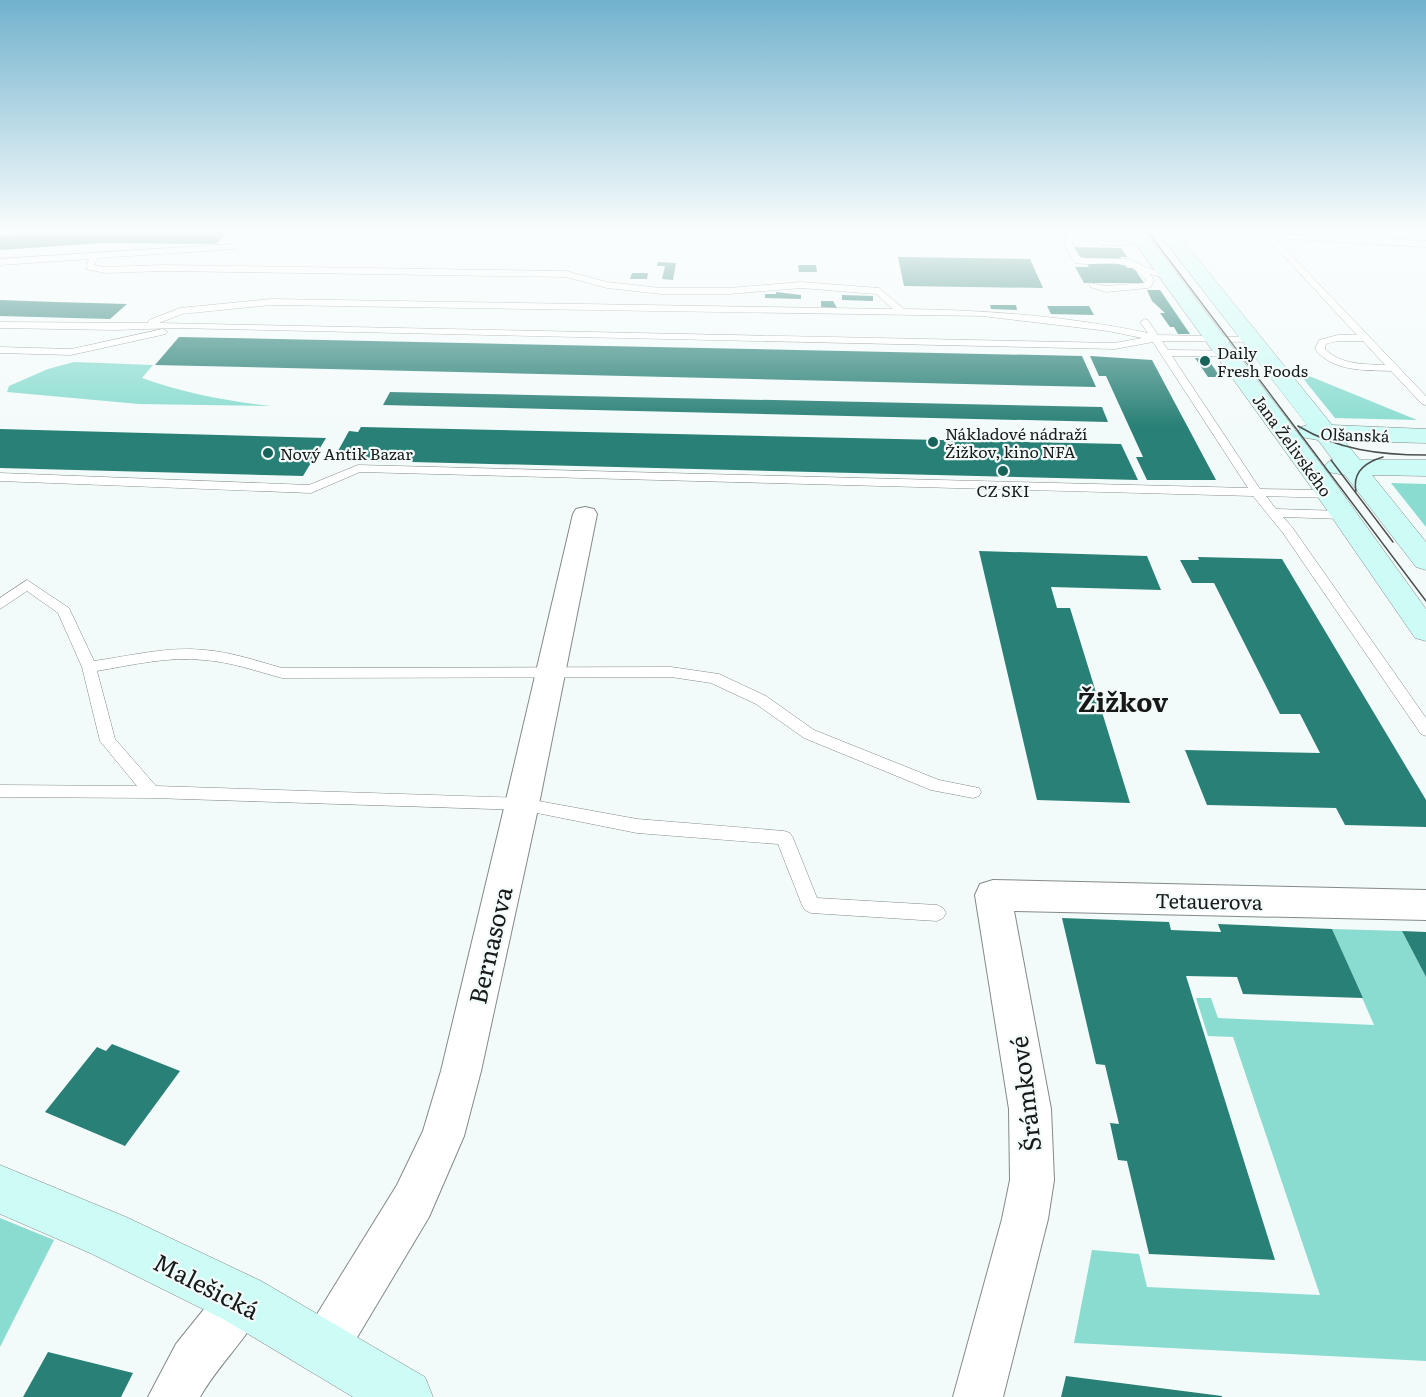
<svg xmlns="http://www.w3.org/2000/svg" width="1426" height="1397" viewBox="0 0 1426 1397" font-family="Literata,serif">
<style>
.green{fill:#8bdcd0}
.building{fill:#298076}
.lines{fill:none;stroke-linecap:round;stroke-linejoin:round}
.lane-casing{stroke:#838a89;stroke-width:1}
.street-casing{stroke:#838a89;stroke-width:2}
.secondary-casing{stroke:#838a89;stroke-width:1}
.lane{fill:#fff;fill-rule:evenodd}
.street{fill:#fff;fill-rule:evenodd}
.secondary{fill:#cdfbf6;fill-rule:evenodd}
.tram{stroke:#4b4f4e;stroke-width:1.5}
.poi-dot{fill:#17635a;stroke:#f3fbfa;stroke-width:2}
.labels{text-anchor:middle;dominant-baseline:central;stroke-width:4.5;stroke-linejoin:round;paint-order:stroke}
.far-poi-label{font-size:16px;fill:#171a19;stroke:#f3fbfa;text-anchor:start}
.far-street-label{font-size:16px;fill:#171a19;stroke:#f3fbfa}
.street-label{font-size:20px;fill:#171a19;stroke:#f3fbfa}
.near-street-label{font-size:24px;fill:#171a19;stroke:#f3fbfa}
.district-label{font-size:26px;font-weight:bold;fill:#171a19;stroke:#f3fbfa}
</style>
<rect width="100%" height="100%" fill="#f3fbfa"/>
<!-- green -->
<path class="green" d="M 74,362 L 153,365 L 142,378 C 184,393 226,401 271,406 L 139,404 L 7,392 L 9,386 L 48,369 Z
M 1297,371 L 1417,420 L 1335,418 Z
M 1391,483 L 1426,484 L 1426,527 Z
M 1332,929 L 1402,931 L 1426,977 L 1426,1361 L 1074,1343 L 1092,1250 L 1139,1254 L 1147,1287 L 1320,1295 L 1233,1037 L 1208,1036 L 1196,998 L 1211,998 L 1218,1018 L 1374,1025 Z
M 0,1218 L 54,1240 L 0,1347 Z"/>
<!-- building -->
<path class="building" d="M 39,232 L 228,232 L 216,244 L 102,243 L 0,250 L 0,236 Z
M 1067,247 L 1121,248 L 1127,257 L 1120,257 L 1127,268 L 1134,268 L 1144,283 L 1084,283 L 1075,267 L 1089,267 L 1083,257 L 1072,257 Z
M 898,257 L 1030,259 L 1043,288 L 904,286 Z
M 658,262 L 676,263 L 673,280 L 662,279 L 665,266 L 657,266 Z
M 798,265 L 816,265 L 817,272 L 799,272 Z
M 632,273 L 648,273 L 647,279 L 630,279 Z
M 1147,290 L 1160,290 L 1190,334 L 1178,334 L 1174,327 L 1170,327 L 1160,313 L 1165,313 L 1152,301 Z
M 776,292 L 801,295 L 801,299 L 765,298 L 765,294 L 776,294 Z
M 842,295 L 873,296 L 873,301 L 842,300 Z
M 0,300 L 56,302 L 127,304 L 110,319 L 0,316 Z
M 821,301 L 833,301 L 837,308 L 821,307 Z
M 990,305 L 1016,305 L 1017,310 L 991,309 Z
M 1047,306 L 1089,306 L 1094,315 L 1051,314 Z
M 179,337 L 1082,356 L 1096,387 L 155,365 Z
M 1090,356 L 1152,360 L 1216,480 L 1147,480 L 1136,457 L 1143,457 L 1106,376 L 1099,376 Z
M 1195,358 L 1208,359 L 1220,377 L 1208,377 Z
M 390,392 L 1102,407 L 1108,422 L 383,405 Z
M 361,427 L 1121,444 L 1138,480 L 333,460 L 349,431 L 358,432 Z
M 0,429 L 326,438 L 303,476 L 0,468 Z
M 979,551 L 1147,556 L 1161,590 L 1051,587 L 1057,608 L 1070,608 L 1130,803 L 1037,800 Z
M 1198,557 L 1282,559 L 1426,800 L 1426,827 L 1345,825 L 1336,808 L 1207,805 L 1185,750 L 1320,753 L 1300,714 L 1280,714 L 1214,583 L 1192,583 L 1180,560 L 1199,560 Z
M 1062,918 L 1169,922 L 1171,930 L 1221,932 L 1218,924 L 1332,929 L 1363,998 L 1243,994 L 1237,977 L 1186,976 L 1275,1260 L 1149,1254 L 1127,1161 L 1118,1160 L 1110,1123 L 1119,1124 L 1105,1065 L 1096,1064 Z
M 1402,931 L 1426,932 L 1426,977 Z
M 112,1044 L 180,1071 L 125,1146 L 45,1112 L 97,1047 L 106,1051 Z
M 48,1352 L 133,1373 L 121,1397 L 23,1397 Z
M 1066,1376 L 1222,1396 L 1222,1397 L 1061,1397 Z"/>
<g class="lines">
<defs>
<path id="lane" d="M 1067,232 C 1084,232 1094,241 1110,242 C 1122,243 1132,235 1143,235 L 1143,239 C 1117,250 1100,246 1074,235 L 1072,245 L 1081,258 L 1130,259 L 1145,267 L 1174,276 L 1170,279 L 1150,274 L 1154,280 L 1151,287 L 1148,288 L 1106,292 L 1090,287 L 1090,283 L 1106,286 L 1144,283 L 1146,280 C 1127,255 1102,267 1075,263 L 1064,245 Z
M 1249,232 L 1426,241 L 1426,247 L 1275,238 L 1426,396 L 1426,405 L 1422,404 L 1391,371 C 1364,370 1333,372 1315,349 L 1319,340 L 1338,335 L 1357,335 L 1265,236 ZM 1338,341 L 1363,341 L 1385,365 C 1364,364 1341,365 1325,349 L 1326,344 Z
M 232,244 L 235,245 L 235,249 L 98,258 L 94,265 L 105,267 L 164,265 L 566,271 L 607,282 L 661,288 L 729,288 L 801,282 L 879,288 L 904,309 C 986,310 1067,316 1148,333 L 1140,322 L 1145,319 L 1148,320 L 1158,335 L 1254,337 L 1256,339 L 1251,342 L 1162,341 L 1168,350 L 1262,351 L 1267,354 L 1262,357 L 1172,356 L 1260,489 L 1330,490 L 1336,494 L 1330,498 L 1266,496 L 1276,509 L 1343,511 L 1349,515 L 1343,519 L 1283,517 L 1292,527 L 1426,718 L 1426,736 L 1421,734 L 1283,533 L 1253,496 L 360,472 L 311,493 L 0,481 L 0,473 L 309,485 L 358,465 L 1248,488 L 1153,342 L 1115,349 L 176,328 L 115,330 L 0,328 L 0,322 L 148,323 L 149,320 L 180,308 L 271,299 L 893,309 L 876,294 L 801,288 L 729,294 L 661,294 L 607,288 L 566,277 L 164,271 L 105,273 L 86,269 L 89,259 L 0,265 L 0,259 ZM 271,305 L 982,316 L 1108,331 L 1142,338 L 1115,343 L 159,323 L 182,314 Z
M 163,329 L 168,332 L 166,334 L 71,355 L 0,353 L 0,347 L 71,349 Z
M 27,580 L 69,608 L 94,661 C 130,656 168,646 205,650 C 231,652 257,661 282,668 L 671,667 L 719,674 L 766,696 L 814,730 L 939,780 L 979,788 L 981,792 L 979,796 L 973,798 L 931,790 L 804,738 L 756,704 L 711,683 L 671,677 L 282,678 C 256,671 231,662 204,660 C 169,656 132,665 97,671 L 115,739 L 156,786 L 522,798 L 637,819 L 784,831 L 790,833 L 793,838 L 817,898 L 937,905 L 943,908 L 946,913 L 943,918 L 937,921 L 811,913 L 805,910 L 802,905 L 778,844 L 637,833 L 522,810 L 152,798 L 0,797 L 0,785 L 137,786 L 100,741 L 82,667 L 58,613 L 27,591 L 0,609 L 0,598 Z"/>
<path id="street" d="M 585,507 L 594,509 L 597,514 L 539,804 L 481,1071 L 464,1136 L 429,1217 L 340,1366 L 323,1374 L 306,1366 L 298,1349 L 306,1332 L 397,1185 L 423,1131 L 441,1071 L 505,804 L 573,514 L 576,509 Z
M 993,880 L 1426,890 L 1426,920 L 1014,911 L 1051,1109 L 1054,1180 L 1048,1219 L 1003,1397 L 953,1397 L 1002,1219 L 1010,1180 L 1009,1109 L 975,895 L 980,884 Z
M 242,1276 L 259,1283 L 266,1300 C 251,1336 219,1363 200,1397 L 148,1397 L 176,1344 L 225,1283 Z"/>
<path id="secondary" d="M 1127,232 L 1145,232 L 1330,476 L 1426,609 L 1426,641 L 1415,638 L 1311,487 Z
M 1158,232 L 1176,232 L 1332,425 L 1426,429 L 1426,443 L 1344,441 L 1360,460 L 1426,460 L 1426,476 L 1372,475 L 1426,542 L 1426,570 L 1416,567 L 1345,475 L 1328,472 L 1324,467 L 1328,462 L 1333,460 L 1318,440 L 1301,437 L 1298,432 L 1301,427 L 1307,425 Z
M 0,1165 L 126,1217 L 261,1281 L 425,1377 L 433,1397 L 353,1397 L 223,1319 L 90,1253 L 0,1214 Z"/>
</defs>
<!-- lane casing -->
<use href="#lane" class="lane-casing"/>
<!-- street casing -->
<use href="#street" class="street-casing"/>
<!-- secondary casing -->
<use href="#secondary" class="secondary-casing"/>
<!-- lane -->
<use href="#lane" class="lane"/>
<!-- street -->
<use href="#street" class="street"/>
<!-- secondary -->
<use href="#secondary" class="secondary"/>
<!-- tram -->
<path class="tram" d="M 1148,232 L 1426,601
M 1298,426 C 1338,450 1380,455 1426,455
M 1331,460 L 1393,542
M 1356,491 C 1352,471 1366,462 1383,457"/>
</g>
<!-- sky -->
<linearGradient id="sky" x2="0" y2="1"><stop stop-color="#71b2cd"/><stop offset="0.54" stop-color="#fafdfd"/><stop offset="1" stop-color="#fafdfd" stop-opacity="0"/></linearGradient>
<rect width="1426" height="427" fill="url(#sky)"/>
<!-- markers -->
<g class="poi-dot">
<circle cx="1205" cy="361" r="6"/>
<circle cx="933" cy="442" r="6"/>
<circle cx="268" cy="453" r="6"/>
<circle cx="1003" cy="471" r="6"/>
</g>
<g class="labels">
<!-- far-poi labels -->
<g class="far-poi-label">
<text x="1217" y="352">Daily<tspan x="1217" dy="18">Fresh Foods</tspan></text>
<text x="945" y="433">Nákladové nádraží<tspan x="945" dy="18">Žižkov, kino NFA</tspan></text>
<text x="280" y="453">Nový Antik Bazar</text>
<text x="1003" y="490" text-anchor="middle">CZ SKI</text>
</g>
<!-- far-street labels -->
<g class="far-street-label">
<text transform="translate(1355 434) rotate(2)">Olšanská</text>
<text transform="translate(1293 445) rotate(54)">Jana Želivského</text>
</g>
<!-- street labels -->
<g class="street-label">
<text transform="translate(1209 900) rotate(1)">Tetauerova</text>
</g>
<!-- near-street labels -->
<g class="near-street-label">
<text transform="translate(489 945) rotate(-77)">Bernasova</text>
<text transform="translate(1024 1094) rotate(-97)">Šrámkové</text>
<text transform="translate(207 1285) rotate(27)">Malešická</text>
</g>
<!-- district labels -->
<g class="district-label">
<text x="1123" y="700">Žižkov</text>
</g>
</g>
</svg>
